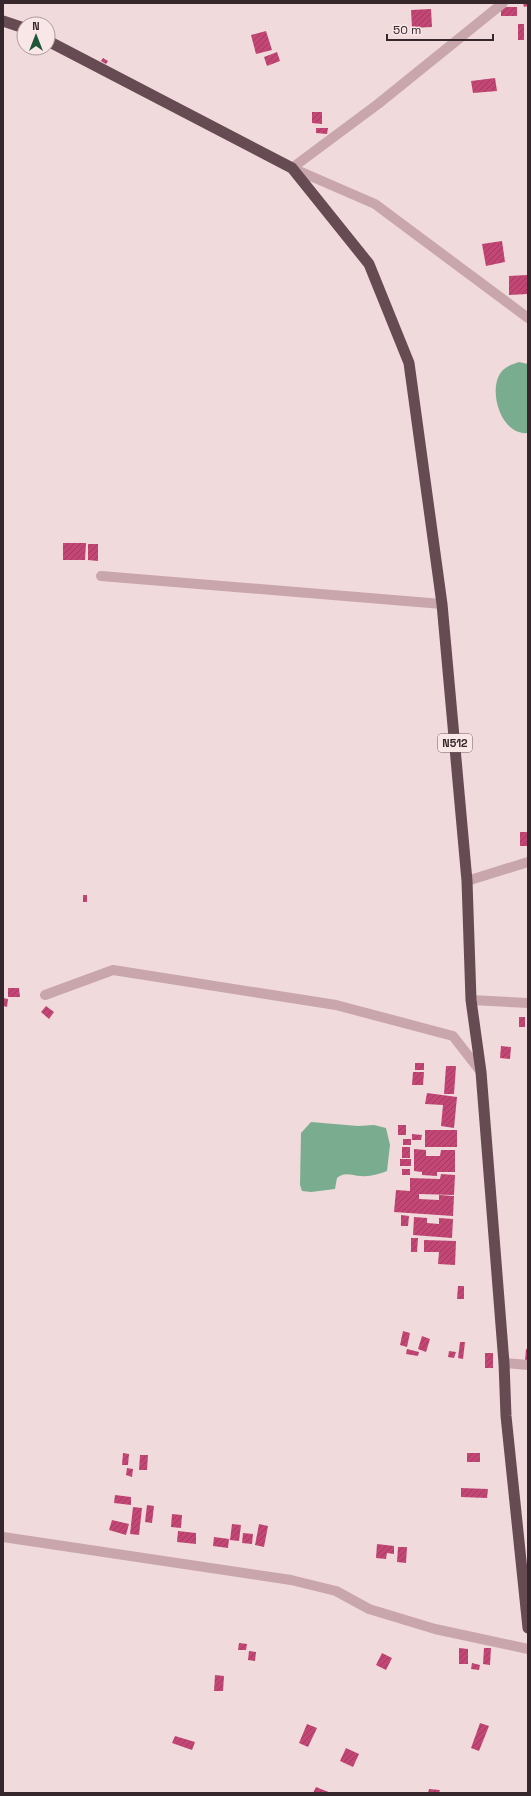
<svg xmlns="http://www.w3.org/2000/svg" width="531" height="1796" viewBox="0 0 531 1796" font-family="'Space Grotesk',sans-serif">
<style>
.water{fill:#7aad8f}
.building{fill:url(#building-hatch)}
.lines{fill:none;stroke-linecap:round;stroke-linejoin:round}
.minor{stroke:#c8a6ac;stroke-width:10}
.trunk{stroke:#664b53;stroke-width:11}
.labels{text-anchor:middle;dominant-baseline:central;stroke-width:3.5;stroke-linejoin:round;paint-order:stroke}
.shield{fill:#f9e6e7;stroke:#706063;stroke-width:1}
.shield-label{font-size:11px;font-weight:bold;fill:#35272b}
</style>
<defs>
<pattern id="building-hatch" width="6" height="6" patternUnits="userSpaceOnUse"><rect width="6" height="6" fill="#c34675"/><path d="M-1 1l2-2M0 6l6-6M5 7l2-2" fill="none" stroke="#9f3a60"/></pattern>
</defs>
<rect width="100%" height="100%" fill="#f1dadc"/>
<!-- water -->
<path class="water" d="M 519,362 L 528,364 L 528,433 C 500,436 487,388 502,371 C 507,366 513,364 519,362 Z
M 311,1122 L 358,1126 L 374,1125 L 386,1128 L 390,1145 L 387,1171 C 379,1174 370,1177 361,1176 C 352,1176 345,1171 337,1178 L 335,1189 L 311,1192 L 302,1191 L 300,1185 L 301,1133 Z"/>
<!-- building -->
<path class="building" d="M 523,3 L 528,3 L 528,6 L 524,7 Z
M 501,7 L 517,7 L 517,16 L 501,16 Z
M 431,9 L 432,27 L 412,28 L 411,10 Z
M 518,24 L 524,24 L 524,40 L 518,40 Z
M 266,31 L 272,50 L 256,54 L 251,35 Z
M 277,52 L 280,61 L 267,66 L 264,57 Z
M 103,58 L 108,61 L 106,64 L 101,61 Z
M 495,78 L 497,91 L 473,93 L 471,81 Z
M 312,112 L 322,112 L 322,124 L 312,123 Z
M 316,128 L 328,128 L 327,134 L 316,133 Z
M 502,241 L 505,262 L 486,266 L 482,244 Z
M 527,275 L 528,294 L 509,295 L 509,276 Z
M 63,543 L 86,543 L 85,560 L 63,560 Z
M 88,544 L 98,544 L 98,561 L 88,560 Z
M 520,832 L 528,832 L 528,846 L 520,846 Z
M 83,895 L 87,895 L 87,902 L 83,902 Z
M 8,988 L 19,988 L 20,997 L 8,997 Z
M 3,998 L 8,999 L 7,1007 L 3,1006 Z
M 46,1006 L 54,1012 L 49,1019 L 41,1012 Z
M 519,1017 L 525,1017 L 525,1027 L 519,1027 Z
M 501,1046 L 511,1047 L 510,1059 L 500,1058 Z
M 415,1063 L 424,1063 L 424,1070 L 415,1070 Z
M 446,1066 L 456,1066 L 454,1094 L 444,1094 Z
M 413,1072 L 424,1072 L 423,1085 L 412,1085 Z
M 427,1093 L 457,1097 L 454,1128 L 441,1126 L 443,1105 L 425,1104 Z
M 398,1125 L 406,1125 L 406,1135 L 398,1135 Z
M 425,1130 L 457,1130 L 457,1147 L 425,1147 Z
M 412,1134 L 422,1135 L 421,1140 L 412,1140 Z
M 403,1139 L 411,1139 L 411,1145 L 403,1145 Z
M 402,1147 L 410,1147 L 410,1158 L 402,1158 Z
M 414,1149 L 426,1150 L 426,1156 L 440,1156 L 441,1150 L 455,1150 L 455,1172 L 437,1172 L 437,1176 L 422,1175 L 422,1172 L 414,1171 Z
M 400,1159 L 411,1159 L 411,1166 L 400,1166 Z
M 402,1169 L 410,1169 L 410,1175 L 402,1175 Z
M 441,1174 L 455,1175 L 454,1195 L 419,1194 L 419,1199 L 439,1200 L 439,1195 L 454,1196 L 453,1216 L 394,1212 L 396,1190 L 410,1191 L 410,1178 L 440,1179 Z
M 401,1215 L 409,1216 L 408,1226 L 401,1226 Z
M 414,1217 L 427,1218 L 427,1223 L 439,1224 L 439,1218 L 453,1219 L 452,1238 L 413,1235 Z
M 411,1238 L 418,1238 L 417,1252 L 411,1252 Z
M 424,1240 L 456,1241 L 455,1265 L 438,1264 L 439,1252 L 424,1252 Z
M 458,1286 L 464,1286 L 464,1299 L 457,1299 Z
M 403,1331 L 410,1333 L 407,1347 L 400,1345 Z
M 422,1336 L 430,1339 L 426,1352 L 418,1349 Z
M 460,1342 L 465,1342 L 463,1359 L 458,1358 Z
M 407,1349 L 419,1352 L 418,1356 L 406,1354 Z
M 526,1349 L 528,1349 L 528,1361 L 525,1361 Z
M 449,1351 L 456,1352 L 454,1358 L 448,1357 Z
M 485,1353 L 493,1353 L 493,1368 L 485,1368 Z
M 123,1453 L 129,1454 L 128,1465 L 122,1465 Z
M 467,1453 L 480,1453 L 480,1462 L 467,1462 Z
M 140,1455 L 148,1455 L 147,1470 L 139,1470 Z
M 127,1468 L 133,1469 L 132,1477 L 126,1475 Z
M 461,1488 L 488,1489 L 487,1498 L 461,1497 Z
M 115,1495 L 131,1497 L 131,1505 L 114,1503 Z
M 147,1505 L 154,1506 L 152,1523 L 145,1522 Z
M 133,1507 L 142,1508 L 139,1535 L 130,1534 Z
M 172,1514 L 182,1515 L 181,1528 L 171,1527 Z
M 112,1520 L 129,1524 L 126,1535 L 109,1530 Z
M 232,1524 L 241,1525 L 239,1541 L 230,1540 Z
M 259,1524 L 268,1526 L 264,1547 L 255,1545 Z
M 178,1531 L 196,1533 L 196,1544 L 177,1542 Z
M 243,1533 L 253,1534 L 252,1544 L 242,1543 Z
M 214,1537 L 229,1539 L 228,1548 L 213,1546 Z
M 377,1544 L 394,1546 L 394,1554 L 387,1553 L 386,1559 L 376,1558 Z
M 398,1547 L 407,1547 L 406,1563 L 397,1562 Z
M 239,1643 L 247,1644 L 246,1650 L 238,1650 Z
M 459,1648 L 468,1649 L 468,1664 L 459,1664 Z
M 484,1648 L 491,1648 L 490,1665 L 483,1664 Z
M 249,1651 L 256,1652 L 255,1661 L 248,1660 Z
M 382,1653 L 392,1658 L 386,1670 L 376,1665 Z
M 472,1663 L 480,1665 L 479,1670 L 471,1669 Z
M 215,1675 L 224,1676 L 223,1691 L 214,1691 Z
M 480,1723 L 489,1726 L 479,1751 L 471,1748 Z
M 307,1724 L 317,1728 L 308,1747 L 299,1743 Z
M 175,1736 L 195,1742 L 192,1750 L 172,1743 Z
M 346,1748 L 359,1754 L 353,1767 L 340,1761 Z
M 316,1787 L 331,1793 L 313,1793 Z
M 429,1789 L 440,1790 L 439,1793 L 428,1793 Z"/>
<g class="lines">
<!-- minor -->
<path class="minor" d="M 292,168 L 375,204 L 528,318
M 292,168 L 378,104 L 503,3
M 101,576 L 442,604
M 467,881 L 528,862
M 45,995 L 113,970 L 336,1005 L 453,1036 L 481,1072
M 471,1000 L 528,1003
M 504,1363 L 528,1365
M 3,1537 L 291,1580 L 336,1591 L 369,1609 L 435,1629 L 528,1649"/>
<!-- trunk -->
<path class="trunk" d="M 3,21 L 24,28
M 48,41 L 292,168 L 369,264 L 409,363 L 442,604 L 467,881 L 471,1000 L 481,1072 L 504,1363 L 506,1416 L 528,1628"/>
</g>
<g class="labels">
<!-- shield labels -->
<rect class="shield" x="438" y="734" width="34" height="18" rx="3"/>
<g class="shield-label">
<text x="455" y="743">N512</text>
</g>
</g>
<!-- border -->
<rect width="531" height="1796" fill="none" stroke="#35272b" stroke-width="8"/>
<!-- north arrow -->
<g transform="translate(36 36)"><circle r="19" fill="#f9e6e7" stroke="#ab9a9c"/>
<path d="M0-3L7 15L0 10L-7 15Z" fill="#1e5536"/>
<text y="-6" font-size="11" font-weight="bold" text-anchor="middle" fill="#35272b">N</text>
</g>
<!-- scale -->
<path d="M387 34v6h106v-6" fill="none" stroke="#35272b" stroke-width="2"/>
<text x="393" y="34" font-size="12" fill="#35272b" stroke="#f9e6e7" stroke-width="3" paint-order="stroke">50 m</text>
</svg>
